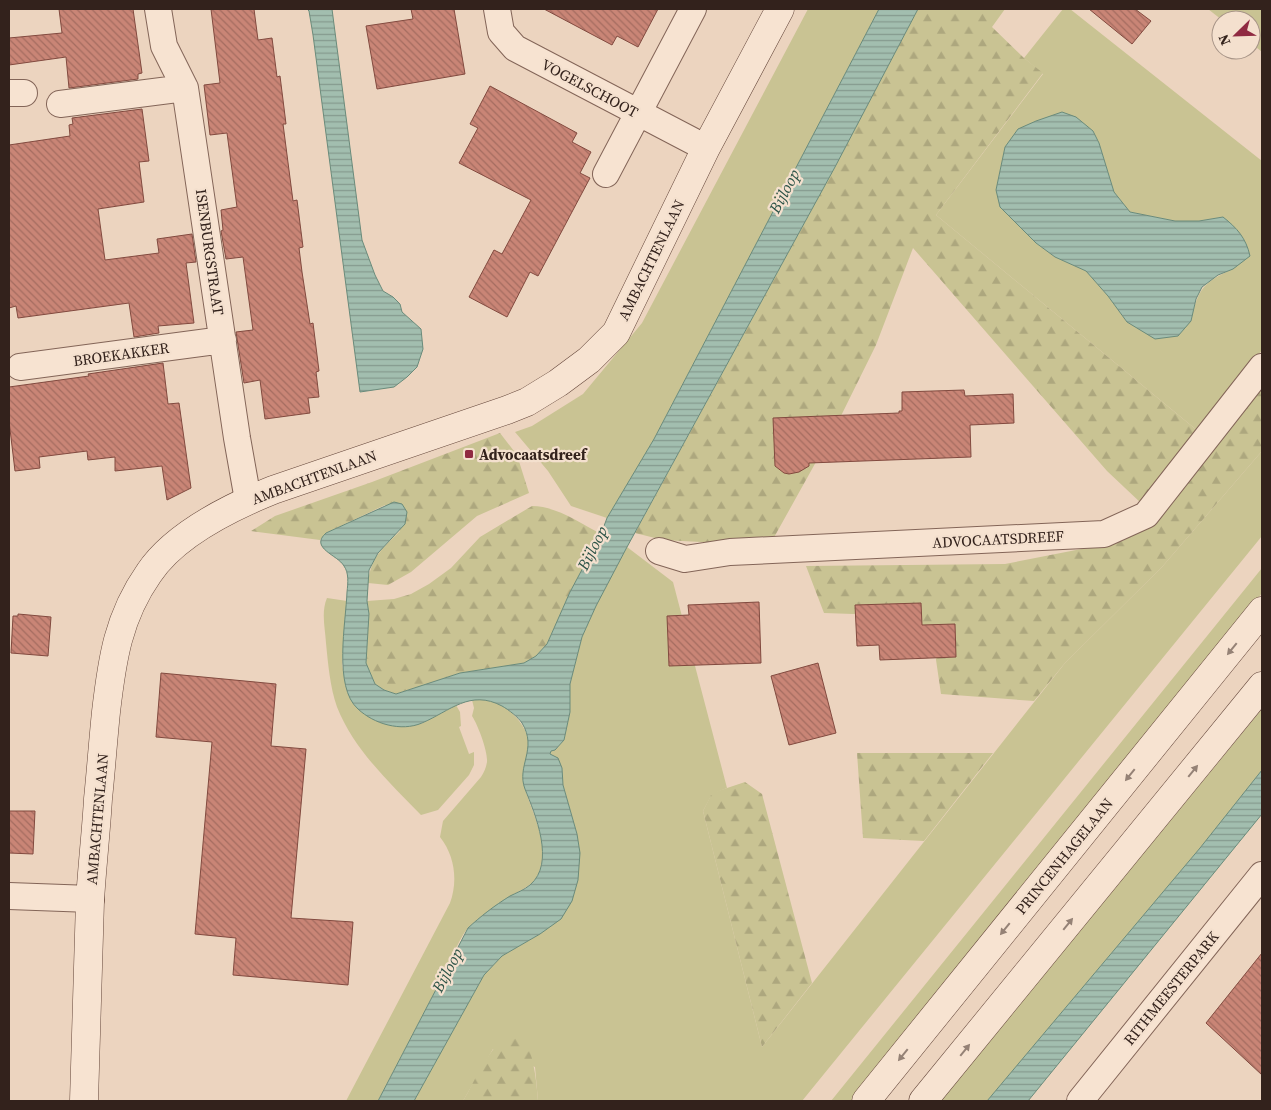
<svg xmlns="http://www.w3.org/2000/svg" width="1271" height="1110" viewBox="0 0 1271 1110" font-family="'Source Serif 4',serif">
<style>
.grass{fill:#c9c393;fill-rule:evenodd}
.forest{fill:url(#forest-firs)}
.water{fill:url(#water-rules);stroke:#6a8b7b}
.building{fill:url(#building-back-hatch);stroke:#824a3f}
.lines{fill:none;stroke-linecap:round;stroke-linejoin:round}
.street-casing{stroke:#836558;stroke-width:28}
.secondary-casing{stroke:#65473b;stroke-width:29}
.street{stroke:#f7e3d1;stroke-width:26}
.secondary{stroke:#f7e3d1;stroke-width:28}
.oneway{fill:#958276}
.poi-dot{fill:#902a42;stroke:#f4e0ce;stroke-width:2}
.labels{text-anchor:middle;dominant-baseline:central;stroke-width:4.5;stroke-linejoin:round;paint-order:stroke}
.street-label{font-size:15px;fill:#33221c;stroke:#f4e0ce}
.poi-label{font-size:15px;font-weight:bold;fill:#33221c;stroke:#f4e0ce;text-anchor:start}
.water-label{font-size:16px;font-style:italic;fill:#2c5347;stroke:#f4e0ce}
</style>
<defs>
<pattern id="forest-firs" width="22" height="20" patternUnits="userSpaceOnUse" patternTransform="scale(1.25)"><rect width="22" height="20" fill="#c9c393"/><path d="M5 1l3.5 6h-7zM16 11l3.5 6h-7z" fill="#ada77e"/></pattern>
<pattern id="water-rules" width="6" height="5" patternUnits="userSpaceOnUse" patternTransform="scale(1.25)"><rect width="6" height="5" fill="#a2beaf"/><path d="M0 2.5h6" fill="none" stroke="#859a8e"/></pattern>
<pattern id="building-back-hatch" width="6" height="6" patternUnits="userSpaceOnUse" patternTransform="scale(1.25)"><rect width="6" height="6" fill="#c98576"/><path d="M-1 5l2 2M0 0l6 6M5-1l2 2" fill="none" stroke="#a46c60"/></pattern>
</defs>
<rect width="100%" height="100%" fill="#ecd4bf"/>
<!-- grass -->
<path class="grass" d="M 808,9 L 879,9 L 654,439 L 607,518 L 571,506 L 548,471 L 515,432 L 532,426 L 583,394 L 642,323 Z
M 1063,9 L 1070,9 L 1262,161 L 1262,350 L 1199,432 L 936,215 L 1043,74 L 1024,58 ZM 1093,131 L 1099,143 L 1114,192 L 1130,212 L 1175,221 L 1199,221 L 1223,217 L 1233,269 C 1203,282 1198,289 1191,321 L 1127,322 L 1108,296 L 1086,271 L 1055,257 L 1036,243 L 996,190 L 1005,147 Z
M 1208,9 L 1262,9 L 1262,52 L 1251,43 L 1251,20 L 1222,20 Z
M 1262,451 L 1262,536 L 802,1101 L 538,1101 L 535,1067 L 493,1049 L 463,1101 L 414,1101 L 484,975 L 502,956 L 540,934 L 577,834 L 563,785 L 562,768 L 550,755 L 551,751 L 556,749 L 564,740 L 570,712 L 570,684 L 582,637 L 596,606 L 627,547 L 673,582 L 727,788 L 712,794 L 703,811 L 762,1047 L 1065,663 L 1162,567 Z
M 1262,568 L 1262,593 L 851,1101 L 831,1101 Z
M 327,598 L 347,601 L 342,665 L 346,684 L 351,698 L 421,724 L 456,705 L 460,712 L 461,726 L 459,727 L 469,754 L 474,752 L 474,765 L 469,775 L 438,810 L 421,815 C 390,783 354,750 337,707 C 330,687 328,663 326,643 C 325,627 321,612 327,598 Z
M 472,700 C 477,700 483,699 488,700 C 506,703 528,725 529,744 C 530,759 520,771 524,785 C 532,815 550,841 539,873 C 534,886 519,890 510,897 C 501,902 473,922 467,929 C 458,941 448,966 441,980 C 420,1020 399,1061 378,1101 L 346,1101 L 450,903 C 458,881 455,856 440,837 L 443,821 L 481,777 C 484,772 486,768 487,762 C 488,752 478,725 472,716 L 474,708 Z
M 1262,709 L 1262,770 L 1200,848 L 987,1101 L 940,1101 Z"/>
<!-- forest -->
<path class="forest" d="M 918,9 L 1005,9 L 992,27 L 1024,58 L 1043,73 L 936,215 L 1199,432 L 1142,504 L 1107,471 L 913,248 L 876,345 L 836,426 L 772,541 L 720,543 L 663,540 L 635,533 L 835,167 Z
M 1262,382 L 1262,451 L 1162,567 L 1065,663 L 1034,701 L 941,694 L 935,653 L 882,615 L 824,613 L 806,566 L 1005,564 L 1122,541 L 1150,525 Z
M 500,433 L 517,455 L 529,493 L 477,516 L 411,572 L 388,585 L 368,583 C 371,557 382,549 400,531 L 385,505 L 326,533 L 320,540 L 251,531 L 275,516 L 372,482 Z
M 532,506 C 556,506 580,523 601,534 L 570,592 L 547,644 L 536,656 L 524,663 L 460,673 L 396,694 L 384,690 L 375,684 L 366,663 L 369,614 L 367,601 L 394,599 L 411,594 L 429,584 L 451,568 L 480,537 Z
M 857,753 L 993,753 L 924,841 L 863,838 Z
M 745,782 L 762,794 L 812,983 L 762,1047 L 703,811 L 712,793 Z
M 520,1028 C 533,1051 536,1075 538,1101 L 463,1101 C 477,1078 493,1036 520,1028 Z"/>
<!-- water -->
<path class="water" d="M 307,9 L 332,9 L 362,240 L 375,275 L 383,291 L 393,297 L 400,304 L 402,312 L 421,329 L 423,349 L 417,367 L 407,377 L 394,387 L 360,392 L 313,35 L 309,11 Z
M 879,9 L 918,9 L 835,167 L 627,547 L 596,606 L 582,637 L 570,684 L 570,712 L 564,740 L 555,750 L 551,751 L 550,754 L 558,758 L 562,768 L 563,785 L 577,834 L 580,853 L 578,880 L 572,901 L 561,919 L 540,934 L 502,956 L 484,975 L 414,1101 L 378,1101 L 468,928 C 481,916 494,906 510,896 C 516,893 524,890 530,885 C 556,863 535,814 525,789 C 516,766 538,749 522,723 C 518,717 509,710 502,706 C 470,689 450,711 422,723 C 401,732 374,724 358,709 C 333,687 346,622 347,592 C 348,583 349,573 344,566 C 338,555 309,548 326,533 L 394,502 L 402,504 L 407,512 L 405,524 L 378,553 L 369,570 L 367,601 L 369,614 L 366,663 L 375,684 L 384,690 L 396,694 L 460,673 L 524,663 L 536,656 L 547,644 L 570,592 L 601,534 L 607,518 L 654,439 Z
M 1062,112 L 1076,117 L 1093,131 L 1099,143 L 1114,192 L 1130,212 L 1175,221 L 1199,221 L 1223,217 C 1237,228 1246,238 1250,256 L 1233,269 L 1218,275 L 1202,287 L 1196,299 L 1191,321 L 1178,336 L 1155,339 L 1127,322 L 1108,296 L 1086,271 L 1055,257 L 1036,243 L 1000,207 L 996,190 L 1005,147 L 1018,129 L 1036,121 Z
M 1262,770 L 1262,814 L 1028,1101 L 987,1101 L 1200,848 Z"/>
<!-- building -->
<path class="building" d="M 59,9 L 133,9 L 142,73 L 138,74 L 138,79 L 69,88 L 66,57 L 9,65 L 9,38 L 62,33 Z
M 211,9 L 254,9 L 258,40 L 272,38 L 277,77 L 280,76 L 286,124 L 283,124 L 293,201 L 297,200 L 303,247 L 299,248 L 302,272 L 310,324 L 313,323 L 319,371 L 316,372 L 319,397 L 308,398 L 310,413 L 265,419 L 260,380 L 244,383 L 236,332 L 253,330 L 243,257 L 226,259 L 221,231 L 223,230 L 221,210 L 237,207 L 227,133 L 210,135 L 204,85 L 220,83 Z
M 411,9 L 454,9 L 465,74 L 377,89 L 366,26 L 413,19 Z
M 544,9 L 658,9 L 638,47 L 617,36 L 612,45 Z
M 1089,9 L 1135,9 L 1151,21 L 1132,44 Z
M 490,86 L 577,133 L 572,142 L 591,152 L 580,173 L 590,178 L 538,276 L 530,272 L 507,317 L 469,297 L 494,250 L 502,254 L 531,200 L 459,163 L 478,128 L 470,124 Z
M 142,109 L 149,161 L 139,162 L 144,202 L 98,209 L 105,260 L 159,253 L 157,239 L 192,234 L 196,262 L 186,263 L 194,323 L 158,326 L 159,333 L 134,337 L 129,303 L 18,318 L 16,306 L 9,308 L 9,145 L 70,136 L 69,125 L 73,124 L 72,118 Z
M 163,363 L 168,404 L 179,403 L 191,488 L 167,500 L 162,466 L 115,471 L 115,457 L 88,460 L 87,451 L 39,457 L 40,468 L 15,471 L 9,421 L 9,387 L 89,376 L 88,374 Z
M 964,390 L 965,396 L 1013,394 L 1014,423 L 970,425 L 971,457 L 809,463 L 809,466 L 799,472 L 789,474 L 784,473 L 775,466 L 773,418 L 899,413 L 899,411 L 902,411 L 902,392 Z
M 759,602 L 761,663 L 669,666 L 667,616 L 689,615 L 688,605 Z
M 921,603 L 922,625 L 955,624 L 956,657 L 880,660 L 879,645 L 857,646 L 855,605 Z
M 18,614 L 51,617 L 48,656 L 11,653 L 13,616 L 18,616 Z
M 818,663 L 836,733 L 789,745 L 771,676 Z
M 161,673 L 276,684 L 271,746 L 306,749 L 291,918 L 353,922 L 348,985 L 233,975 L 236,938 L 195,934 L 212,742 L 156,737 Z
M 9,811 L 35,811 L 33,854 L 9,853 Z
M 1262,953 L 1262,1075 L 1206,1023 Z"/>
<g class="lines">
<defs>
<path id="street" d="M 158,9 L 164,46 L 185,88 L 237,438 L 248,500
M 497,9 L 501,32 L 515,48 L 706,148
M 9,93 L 24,93
M 60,104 L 185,88
M 606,174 L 693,9
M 20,367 L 223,340
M 659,551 L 685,559 L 730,552 L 1104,534 L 1146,515 L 1262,367
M 9,896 L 91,899
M 1080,1101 L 1262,875"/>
<path id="secondary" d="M 84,1101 C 86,1034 88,967 90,901 C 92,867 96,833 98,799 C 101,770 103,741 106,712 C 112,660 118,617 149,573 C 175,534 231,507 273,490 L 507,410 L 527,402 L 558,383 L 589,360 L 616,333 L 706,148 L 780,9
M 866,1101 L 1262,611
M 923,1101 L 1262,686"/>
</defs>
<!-- street casing -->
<use href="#street" class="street-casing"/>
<!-- secondary casing -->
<use href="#secondary" class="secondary-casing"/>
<!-- street -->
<use href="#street" class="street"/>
<!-- secondary -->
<use href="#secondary" class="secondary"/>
</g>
<!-- one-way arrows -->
<defs><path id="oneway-solid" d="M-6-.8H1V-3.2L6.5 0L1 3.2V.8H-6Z" transform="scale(1.25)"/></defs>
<g class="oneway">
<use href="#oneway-solid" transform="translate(1232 649) rotate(129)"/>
<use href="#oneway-solid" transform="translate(1193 771) rotate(-51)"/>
<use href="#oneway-solid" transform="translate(1130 775) rotate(129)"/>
<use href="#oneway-solid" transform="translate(1068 924) rotate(-51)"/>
<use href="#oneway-solid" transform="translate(1005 929) rotate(129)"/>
<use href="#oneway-solid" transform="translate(965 1050) rotate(-51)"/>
<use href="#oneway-solid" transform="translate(903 1055) rotate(129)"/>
</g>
<!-- markers -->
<rect class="poi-dot" x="464" y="449" width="10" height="10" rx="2.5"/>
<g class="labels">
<!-- street labels -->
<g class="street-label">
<text transform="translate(590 88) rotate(28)">VOGELSCHOOT</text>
<text transform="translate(210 252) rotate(82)">ISENBURGSTRAAT</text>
<text transform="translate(651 260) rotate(-64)">AMBACHTENLAAN</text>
<text transform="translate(121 354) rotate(-8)">BROEKAKKER</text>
<text transform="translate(314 477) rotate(-20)">AMBACHTENLAAN</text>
<text transform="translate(998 539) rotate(-3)">ADVOCAATSDREEF</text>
<text transform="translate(97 819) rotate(-85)">AMBACHTENLAAN</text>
<text transform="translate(1064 856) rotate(-51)">PRINCENHAGELAAN</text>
<text transform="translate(1171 988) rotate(-51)">RITHMEESTERPARK</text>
</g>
<!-- poi labels -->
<g class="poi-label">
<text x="479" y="454">Advocaatsdreef</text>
</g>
<!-- water labels -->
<g class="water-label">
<text transform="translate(784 191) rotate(-62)">Bijloop</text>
<text transform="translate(592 548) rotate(-63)">Bijloop</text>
<text transform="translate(447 970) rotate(-62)">Bijloop</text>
</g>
</g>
<!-- border -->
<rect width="1271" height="1110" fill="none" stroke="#33221c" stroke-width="20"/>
<!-- north arrow -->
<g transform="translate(1236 35) rotate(247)"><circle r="24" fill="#f4e0ce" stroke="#a79487"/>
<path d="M0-4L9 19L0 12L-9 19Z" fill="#902a42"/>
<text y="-8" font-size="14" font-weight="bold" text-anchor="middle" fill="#33221c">N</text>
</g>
</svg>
